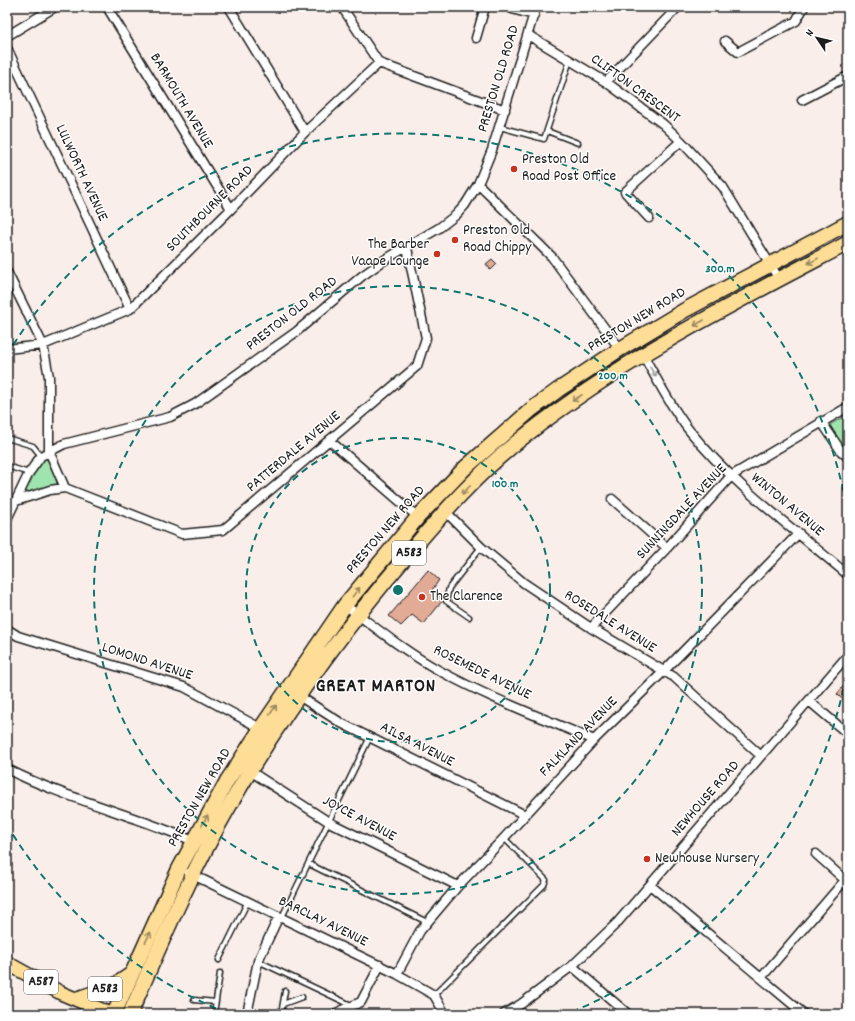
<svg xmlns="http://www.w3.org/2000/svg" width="855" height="1021" viewBox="0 0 855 1021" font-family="Dekko,sans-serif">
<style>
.green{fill:#9fe3ae;stroke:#5e8065}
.building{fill:#e1ab96;stroke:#1c1c1c}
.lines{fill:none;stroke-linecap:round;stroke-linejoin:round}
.minor-tunnel{stroke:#d8cecb;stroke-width:8;stroke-dasharray:8 4;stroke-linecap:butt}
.service-casing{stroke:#1c1c1c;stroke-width:7}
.minor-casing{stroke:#1c1c1c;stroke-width:11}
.primary-casing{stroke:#1c1c1c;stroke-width:16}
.trunk-casing{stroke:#1c1c1c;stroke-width:17}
.service{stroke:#fff;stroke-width:4}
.minor{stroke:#fff;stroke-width:8}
.primary{stroke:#fedd96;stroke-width:13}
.trunk{stroke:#fedd96;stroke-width:14}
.oneway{stroke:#98865f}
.oneway2{stroke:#999}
.ring{fill:none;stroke:#0f766e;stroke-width:2;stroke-dasharray:7 5}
.poi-dot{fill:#c8321e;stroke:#fff;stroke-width:1.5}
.labels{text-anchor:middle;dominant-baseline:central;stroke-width:3;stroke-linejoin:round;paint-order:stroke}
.shield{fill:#fff;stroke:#606060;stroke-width:1}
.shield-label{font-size:14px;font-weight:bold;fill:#1c1c1c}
.street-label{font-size:15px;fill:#1c1c1c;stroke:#fff}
.poi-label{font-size:15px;fill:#1c1c1c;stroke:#fff;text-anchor:start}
.district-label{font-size:19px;font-weight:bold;letter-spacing:1px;fill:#1c1c1c;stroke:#fff}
.centre{fill:#0f766e;stroke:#fff;stroke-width:2}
.ring-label{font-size:12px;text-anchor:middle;font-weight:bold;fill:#0f766e;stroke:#fff;stroke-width:3;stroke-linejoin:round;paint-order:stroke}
</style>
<rect width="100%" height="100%" fill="#f9eeea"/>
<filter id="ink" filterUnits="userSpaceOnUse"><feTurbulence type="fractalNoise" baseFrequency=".025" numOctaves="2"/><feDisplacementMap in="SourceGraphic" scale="8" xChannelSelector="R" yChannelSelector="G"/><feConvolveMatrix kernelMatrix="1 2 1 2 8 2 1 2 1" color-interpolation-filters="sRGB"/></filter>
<g filter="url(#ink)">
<!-- green -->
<path class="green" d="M 848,415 L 848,457 L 824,428 Z
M 46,458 L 54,470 L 57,485 L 24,493 C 25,481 37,465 46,458 Z"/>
<!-- building -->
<path class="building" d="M 492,259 L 497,264 L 491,270 L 486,264 Z
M 428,570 L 439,580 L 432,590 L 443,600 L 424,624 L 412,615 L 401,626 L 389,616 Z
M 848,681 L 848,699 L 845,702 L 837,694 Z"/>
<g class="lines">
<!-- minor-tunnel -->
<path class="minor-tunnel" d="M 506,7 L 512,9"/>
<defs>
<path id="service" d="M 500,127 L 544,139 L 570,60
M 547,131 L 578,143
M 7,438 L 33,446 L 41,456
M 7,466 L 29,473
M 469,617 L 446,601 L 449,588 L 481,547
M 309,864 L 427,922
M 282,917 L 370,737
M 219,960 L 248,901
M 258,961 L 351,1005
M 434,995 L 544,885 L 546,880 L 504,838
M 194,1000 L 216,1002
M 283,1004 L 302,997
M 214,1014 L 220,973
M 281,1014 L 285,991"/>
<path id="minor" d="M 107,7 L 231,209
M 229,7 L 305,132
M 342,7 L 379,63 L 505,110
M 512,9 L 534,15
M 528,35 L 606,82 L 663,124 L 681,141 L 723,187 L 779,279
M 7,36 L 55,7
M 476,38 L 485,7
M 725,41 L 738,52 L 796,21 L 804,7
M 7,48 L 130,309
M 606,82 L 678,7
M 802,100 L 848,76
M 478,184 L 552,257 L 620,349
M 649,218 L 625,192 L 681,141
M 7,272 L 43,345 L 49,377 L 49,451 L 65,488
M 7,349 L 43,345 L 130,309 L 231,209 L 305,132 L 379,63
M 643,355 C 657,379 672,409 689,430 C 734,486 794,529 848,575
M 821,421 L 841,451 L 848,457
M 329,440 L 418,517
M 612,499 L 667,548
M 16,501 L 50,490 L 65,488 L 182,534 L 223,530 L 417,366 L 426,338 L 407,248
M 445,511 L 481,547 L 524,583 L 591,628 L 674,677 L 761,756
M 7,519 L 29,473 L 41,456 L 64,444 L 170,417 L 195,404 L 296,332 L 362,276 L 386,259 L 439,228 L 456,215 L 465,205 L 478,184 L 492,150 L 536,7
M 345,605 C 376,628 407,653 440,671 C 489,698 543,718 594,740
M 591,628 L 667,548 L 731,476 L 848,407
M 7,629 L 18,636 L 184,687 L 264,730
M 299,696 L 341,723 L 525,815
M 809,701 L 848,734
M 7,769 C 66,799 132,814 193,841
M 250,771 L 329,822 L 458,886
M 189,873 L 397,974 L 434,995 L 445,1014
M 650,885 L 804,1014
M 572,966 L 628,1014
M 397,974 L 420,931 L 458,886 L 504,838 L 594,740 L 663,672 L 799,533
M 761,978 L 845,880 L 816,854
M 247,1014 L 258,961 L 279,916
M 334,1014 L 361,1002 L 380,965
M 504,1014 L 521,1004 L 572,966 L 617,923 L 848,655"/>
<path id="primary" d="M 7,963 L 61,993 L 111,1014
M 75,999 L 113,986 L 132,973"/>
<path id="trunk" d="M 114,1014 L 179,869 L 227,781 L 261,728 L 345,605 L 418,517 L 465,468 L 532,409 L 558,390 L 620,349 L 685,310 L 848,223
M 130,1014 C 161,943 192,870 231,803 C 281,716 339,635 404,559 C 441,515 480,470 526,435 C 624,358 738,301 848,243"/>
</defs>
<!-- service casing -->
<use href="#service" class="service-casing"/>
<!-- minor casing -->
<use href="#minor" class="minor-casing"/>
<!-- primary casing -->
<use href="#primary" class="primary-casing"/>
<!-- trunk casing -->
<use href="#trunk" class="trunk-casing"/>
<!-- service -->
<use href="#service" class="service"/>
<!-- minor -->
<use href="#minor" class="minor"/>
<!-- primary -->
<use href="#primary" class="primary"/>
<!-- trunk -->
<use href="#trunk" class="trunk"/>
</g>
<!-- one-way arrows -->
<defs><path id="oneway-shaft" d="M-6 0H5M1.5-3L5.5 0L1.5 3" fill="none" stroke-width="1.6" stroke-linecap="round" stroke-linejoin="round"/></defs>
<g class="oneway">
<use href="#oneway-shaft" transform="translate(813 261) rotate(152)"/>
<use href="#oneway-shaft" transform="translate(699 323) rotate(150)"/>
<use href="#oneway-shaft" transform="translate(577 398) rotate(147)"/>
<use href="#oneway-shaft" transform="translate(466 490) rotate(135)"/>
<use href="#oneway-shaft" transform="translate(356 592) rotate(-51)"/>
<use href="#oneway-shaft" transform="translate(273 710) rotate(-56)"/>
<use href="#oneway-shaft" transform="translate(205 820) rotate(-60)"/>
<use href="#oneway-shaft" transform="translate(148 937) rotate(-65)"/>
</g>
<use class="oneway2" href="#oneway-shaft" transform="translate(653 372) rotate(59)"/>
</g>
<!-- distance rings -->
<g class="ring">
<circle cx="398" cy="590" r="152"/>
<circle cx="398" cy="590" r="304"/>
<path d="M848 665A456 456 0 0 1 569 1013M227 1013A456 456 0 0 1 7 825M7 355A456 456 0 0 1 848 515"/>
</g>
<!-- markers -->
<g class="poi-dot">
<circle cx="514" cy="169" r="4"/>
<circle cx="455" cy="240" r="4"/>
<circle cx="437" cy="254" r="4"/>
<circle cx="422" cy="597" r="4"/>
<circle cx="647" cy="859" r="4"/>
</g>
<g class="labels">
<!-- shield labels -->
<g class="shield">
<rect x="392" y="541" width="34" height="24" rx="3"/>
<rect x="24" y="970" width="34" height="24" rx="3"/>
<rect x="88" y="977" width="34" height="24" rx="3"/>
</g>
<g class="shield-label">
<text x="409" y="553">A583</text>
<text x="41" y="982">A587</text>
<text x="105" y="989">A583</text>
</g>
<!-- street labels -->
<g class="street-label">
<text transform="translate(499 79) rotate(-73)">PRESTON OLD ROAD</text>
<text transform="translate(635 89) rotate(36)">CLIFTON CRESCENT</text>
<text transform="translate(181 101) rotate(59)">BARMOUTH AVENUE</text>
<text transform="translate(81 173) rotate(65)">LULWORTH AVENUE</text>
<text transform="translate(210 209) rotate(-45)">SOUTHBOURNE ROAD</text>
<text transform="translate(292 314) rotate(-38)">PRESTON OLD ROAD</text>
<text transform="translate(637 320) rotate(-31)">PRESTON NEW ROAD</text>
<text transform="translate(294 452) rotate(-40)">PATTERDALE AVENUE</text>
<text transform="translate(787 505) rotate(40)">WINTON AVENUE</text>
<text transform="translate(682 512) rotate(-47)">SUNNINGDALE AVENUE</text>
<text transform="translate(386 530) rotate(-49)">PRESTON NEW ROAD</text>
<text transform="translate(610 622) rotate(32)">ROSEDALE AVENUE</text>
<text transform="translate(147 662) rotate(18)">LOMOND AVENUE</text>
<text transform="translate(482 673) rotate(26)">ROSEMEDE AVENUE</text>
<text transform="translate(579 737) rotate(-46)">FALKLAND AVENUE</text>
<text transform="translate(417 745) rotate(27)">AILSA AVENUE</text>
<text transform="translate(200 798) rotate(-60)">PRESTON NEW ROAD</text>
<text transform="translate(706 799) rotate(-49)">NEWHOUSE ROAD</text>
<text transform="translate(359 819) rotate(28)">JOYCE AVENUE</text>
<text transform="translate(323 922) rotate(26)">BARCLAY AVENUE</text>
</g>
<!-- poi labels -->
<g class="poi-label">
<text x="522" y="160">Preston Old<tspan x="522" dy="17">Road Post Office</tspan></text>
<text x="463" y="231">Preston Old<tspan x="463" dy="17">Road Chippy</tspan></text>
<text x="429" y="245" text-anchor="end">The Barber<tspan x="429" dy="17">Vaape Lounge</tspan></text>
<text x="430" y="597">The Clarence</text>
<text x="655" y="859">Newhouse Nursery</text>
</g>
<!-- district labels -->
<g class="district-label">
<text x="376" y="687">GREAT MARTON</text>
</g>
</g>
<circle cx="398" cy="590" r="6" class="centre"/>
<g class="ring-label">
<text x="720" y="272">300 m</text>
<text x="613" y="379">200 m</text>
<text x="505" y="487">100 m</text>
</g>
<!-- margin -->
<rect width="855" height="1021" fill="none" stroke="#fff" stroke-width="24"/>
<rect x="12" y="12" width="831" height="997" fill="none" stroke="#1c1c1c" stroke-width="1.5" filter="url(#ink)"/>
<!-- north arrow -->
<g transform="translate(817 38) rotate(305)" stroke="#ffffff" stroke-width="3" paint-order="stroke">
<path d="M0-3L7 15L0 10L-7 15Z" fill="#1c1c1c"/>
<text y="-6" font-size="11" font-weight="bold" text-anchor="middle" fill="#1c1c1c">N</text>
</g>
</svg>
